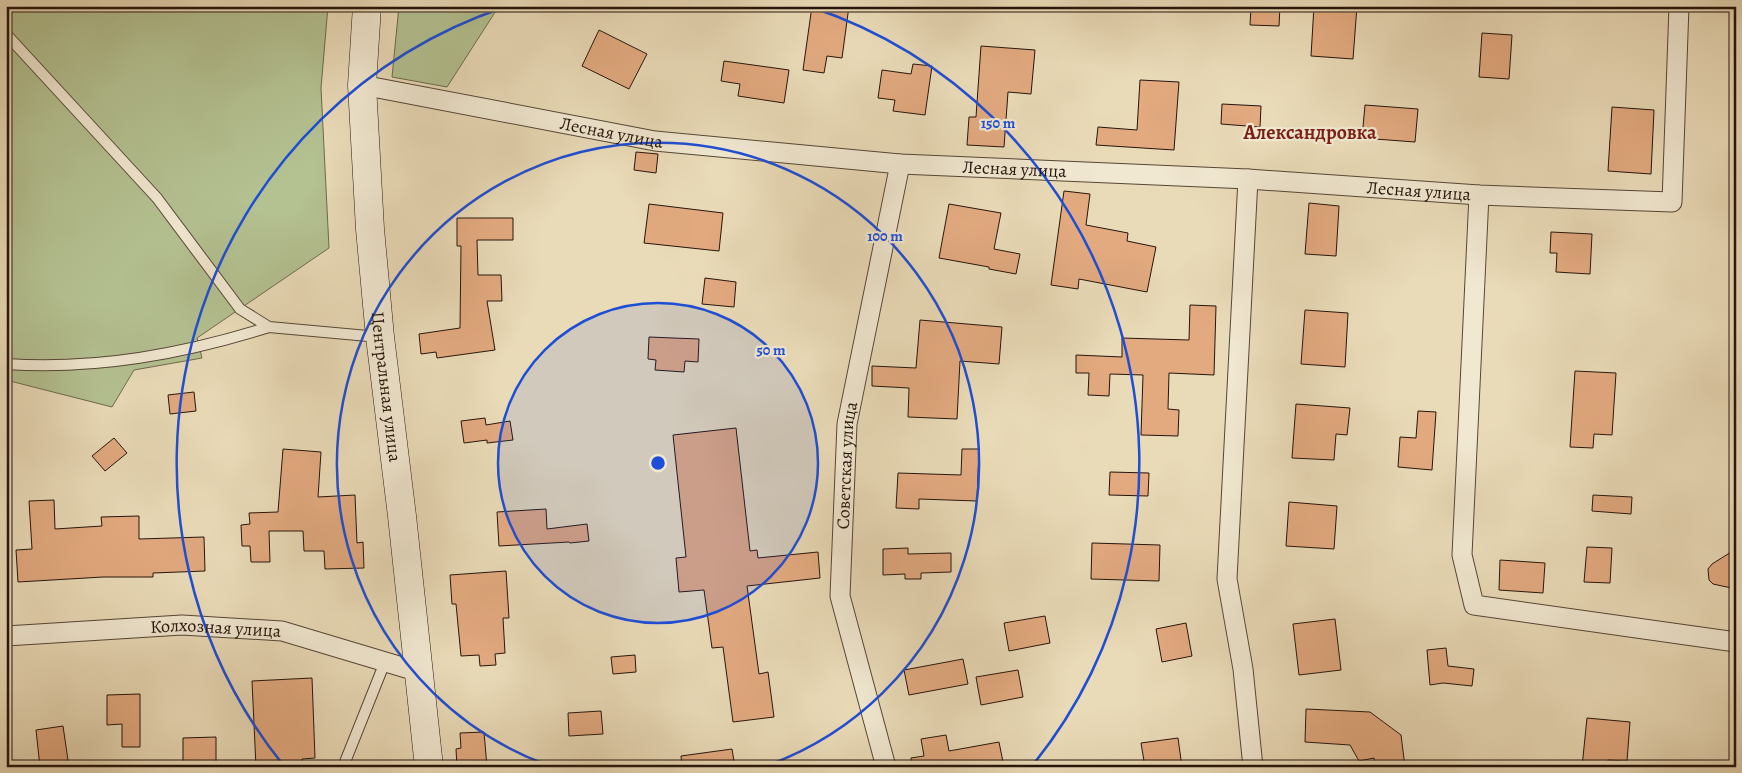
<svg xmlns="http://www.w3.org/2000/svg" width="1742" height="773" viewBox="0 0 1742 773" font-family="Alegreya,serif">
<style>
.green{fill:#b4c191;stroke:#6c6a4e}
.building{fill:#e3aa80;stroke:#25140c}
.lines{fill:none;stroke-linecap:round;stroke-linejoin:round}
.service-casing{stroke:#564637;stroke-width:12}
.minor-casing{stroke:#564637;stroke-width:21}
.secondary-casing{stroke:#25140c;stroke-width:29}
.service{stroke:#f1e8d1;stroke-width:10}
.minor{stroke:#f1e8d1;stroke-width:19}
.secondary{stroke:#f1e8d1;stroke-width:28}
.ring{fill:none;stroke:#1d4ed8;stroke-width:2.5}
.labels{text-anchor:middle;dominant-baseline:central;stroke-width:4.5;stroke-linejoin:round;paint-order:stroke}
.street-label{font-size:18px;fill:#25140c;stroke:#f1e8d1}
.quarter-label{font-size:20px;font-weight:bold;fill:#7a1f14;stroke:#f1e8d1}
.centre{fill:#1d4ed8;stroke:#f1e8d1;stroke-width:2.5}
.ring-label{font-size:15px;text-anchor:middle;font-weight:bold;fill:#1d4ed8;stroke:#f1e8d1;stroke-width:4.5;stroke-linejoin:round;paint-order:stroke}
</style>
<rect width="100%" height="100%" fill="#eadbb8"/>
<filter id="stains"><feTurbulence type="fractalNoise" baseFrequency=".004" numOctaves="4"/><feColorMatrix values="0 0 0 0 .2 0 0 0 0 .09 0 0 0 0 .02 0 0 0 .5 -.17"/></filter>
<radialGradient id="worn" r=".72"><stop offset=".6" stop-color="#630" stop-opacity="0"/><stop offset="1" stop-color="#630" stop-opacity=".3"/></radialGradient>
<!-- green -->
<path class="green" d="M 6,6 L 328,6 L 321,88 L 329,248 L 197,338 L 202,358 L 134,370 L 112,407 L 6,380 Z
M 399,6 L 499,6 L 447,87 L 392,77 Z"/>
<!-- building -->
<path class="building" d="M 812,6 L 849,6 L 842,58 L 827,56 L 824,73 L 803,70 Z
M 1251,6 L 1280,6 L 1279,26 L 1250,25 Z
M 1314,6 L 1357,6 L 1353,59 L 1311,56 Z
M 599,30 L 647,54 L 629,89 L 582,66 Z
M 1482,33 L 1512,35 L 1509,79 L 1479,77 Z
M 981,46 L 1035,50 L 1031,94 L 1008,92 L 1004,147 L 967,145 L 969,117 L 976,117 Z
M 724,61 L 789,70 L 784,103 L 738,96 L 740,84 L 721,81 Z
M 913,64 L 932,66 L 925,115 L 893,111 L 895,100 L 878,98 L 882,70 L 911,74 Z
M 1140,80 L 1179,82 L 1174,150 L 1096,145 L 1098,127 L 1137,130 Z
M 1222,104 L 1261,106 L 1260,127 L 1221,124 Z
M 1365,105 L 1418,109 L 1415,142 L 1362,138 Z
M 1612,107 L 1654,110 L 1651,174 L 1608,171 Z
M 636,152 L 658,154 L 656,173 L 634,170 Z
M 1064,191 L 1090,194 L 1086,225 L 1128,233 L 1127,241 L 1156,247 L 1147,292 L 1079,279 L 1078,289 L 1051,285 Z
M 1309,203 L 1339,206 L 1336,256 L 1305,254 Z
M 649,204 L 723,213 L 719,251 L 644,243 Z
M 949,204 L 1001,213 L 994,249 L 1020,254 L 1016,274 L 989,269 L 989,267 L 939,258 Z
M 457,218 L 513,218 L 513,240 L 477,240 L 478,275 L 501,275 L 502,301 L 487,301 L 495,350 L 437,358 L 436,352 L 421,354 L 419,334 L 460,328 L 461,246 L 457,246 Z
M 1551,232 L 1592,234 L 1590,274 L 1556,272 L 1557,253 L 1550,253 Z
M 705,278 L 736,282 L 734,307 L 702,304 Z
M 1190,305 L 1216,306 L 1214,375 L 1169,373 L 1168,409 L 1179,410 L 1178,436 L 1141,435 L 1143,375 L 1110,374 L 1109,396 L 1088,395 L 1089,373 L 1076,373 L 1076,355 L 1122,357 L 1122,338 L 1189,340 Z
M 1305,310 L 1348,313 L 1345,367 L 1301,364 Z
M 920,320 L 1002,327 L 999,364 L 960,361 L 957,419 L 908,417 L 909,388 L 872,386 L 872,366 L 916,368 Z
M 649,337 L 699,339 L 698,362 L 685,361 L 684,372 L 655,370 L 656,360 L 648,359 Z
M 1575,371 L 1616,373 L 1612,435 L 1594,434 L 1593,448 L 1570,447 Z
M 194,392 L 196,411 L 170,414 L 168,395 Z
M 1296,404 L 1350,408 L 1347,435 L 1336,434 L 1334,460 L 1292,458 Z
M 1418,411 L 1436,412 L 1432,470 L 1398,467 L 1400,437 L 1416,438 Z
M 485,418 L 486,425 L 510,421 L 513,440 L 487,443 L 487,440 L 464,443 L 461,421 Z
M 736,428 L 750,551 L 757,550 L 758,558 L 818,552 L 820,578 L 747,586 L 759,674 L 768,672 L 774,717 L 733,722 L 723,647 L 712,648 L 704,590 L 679,592 L 676,558 L 686,557 L 673,435 Z
M 114,438 L 127,453 L 105,471 L 92,456 Z
M 283,449 L 321,452 L 318,497 L 355,495 L 357,543 L 363,542 L 364,568 L 325,569 L 324,551 L 304,551 L 303,531 L 269,531 L 270,562 L 251,562 L 250,546 L 242,546 L 241,525 L 250,524 L 249,513 L 278,512 Z
M 962,449 L 979,449 L 977,501 L 919,499 L 919,509 L 896,508 L 898,473 L 961,475 Z
M 1110,472 L 1149,473 L 1148,496 L 1109,495 Z
M 1593,495 L 1632,497 L 1631,514 L 1592,511 Z
M 54,500 L 55,529 L 102,526 L 101,517 L 139,516 L 139,539 L 204,537 L 205,571 L 153,573 L 153,577 L 103,577 L 18,582 L 16,550 L 32,549 L 29,501 Z
M 1289,502 L 1337,506 L 1334,549 L 1286,546 Z
M 546,509 L 547,529 L 587,524 L 589,541 L 570,543 L 569,542 L 499,546 L 497,512 Z
M 1092,543 L 1160,545 L 1159,581 L 1091,579 Z
M 1587,547 L 1612,548 L 1610,583 L 1584,582 Z
M 908,548 L 908,554 L 951,553 L 951,572 L 921,573 L 921,579 L 905,579 L 905,574 L 883,575 L 883,549 Z
M 1736,549 L 1736,589 L 1713,584 L 1709,580 L 1708,569 L 1712,564 Z
M 1500,560 L 1545,563 L 1543,593 L 1499,590 Z
M 506,571 L 509,618 L 503,618 L 505,653 L 495,654 L 496,665 L 480,666 L 479,655 L 461,656 L 456,604 L 452,604 L 450,575 Z
M 1045,616 L 1050,643 L 1009,651 L 1004,623 Z
M 1335,619 L 1341,670 L 1299,675 L 1293,624 Z
M 1186,623 L 1192,656 L 1162,662 L 1156,629 Z
M 1446,648 L 1448,666 L 1474,669 L 1472,686 L 1443,683 L 1430,685 L 1427,650 Z
M 635,655 L 636,672 L 613,674 L 611,657 Z
M 963,659 L 968,684 L 909,695 L 904,670 Z
M 1018,670 L 1023,697 L 981,705 L 976,677 Z
M 312,678 L 315,758 L 302,759 L 302,767 L 256,767 L 252,681 Z
M 140,694 L 140,747 L 122,747 L 122,724 L 107,725 L 107,695 Z
M 1306,709 L 1370,712 L 1401,735 L 1405,767 L 1375,767 L 1374,758 L 1359,761 L 1350,745 L 1305,742 Z
M 601,711 L 603,734 L 569,736 L 568,713 Z
M 1587,718 L 1630,722 L 1627,761 L 1608,760 L 1608,767 L 1582,767 Z
M 63,726 L 69,767 L 40,767 L 36,730 Z
M 484,732 L 487,767 L 457,767 L 456,749 L 461,748 L 460,733 Z
M 946,735 L 949,751 L 999,742 L 1004,767 L 912,767 L 911,758 L 924,756 L 921,739 Z
M 216,737 L 216,767 L 183,767 L 183,738 Z
M 1178,738 L 1182,767 L 1145,767 L 1141,743 Z
M 732,749 L 735,767 L 682,767 L 681,756 Z"/>
<g class="lines">
<defs>
<path id="service" d="M 6,34 L 157,198 L 240,309 L 269,327 L 379,337
M 6,364 C 97,370 183,354 269,327
M 343,767 L 385,662"/>
<g id="minor">
<path id="s1" d="M 362,85 L 655,141 L 900,164 L 1248,179 L 1479,195 L 1672,202 L 1679,6"/>
<path d="M 1248,179 L 1227,579 L 1243,669 L 1253,767"/>
<path d="M 1479,195 L 1462,555 L 1474,605 L 1736,642"/>
<path id="s2" d="M 6,636 L 182,625 L 282,631 L 419,672"/>
<path id="s3" d="M 886,767 L 840,596 L 847,424 L 900,164"/>
</g>
<g id="secondary">
<path id="s4" d="M 367,6 L 362,85 L 370,229 L 380,337 L 402,516 L 429,767"/>
</g>
</defs>
<!-- service casing -->
<use href="#service" class="service-casing"/>
<!-- minor casing -->
<use href="#minor" class="minor-casing"/>
<!-- secondary casing -->
<use href="#secondary" class="secondary-casing"/>
<!-- service -->
<use href="#service" class="service"/>
<!-- minor -->
<use href="#minor" class="minor"/>
<!-- secondary -->
<use href="#secondary" class="secondary"/>
</g>
<!-- distance rings -->
<circle cx="658" cy="463" r="160" fill="#1d4ed8" fill-opacity=".12"/>
<g class="ring">
<circle cx="658" cy="463" r="160"/>
<path d="M553 767A321 321 0 1 1 763 767"/>
<path d="M284 766A481 481 0 0 1 505 7M811 7A481 481 0 0 1 1032 766"/>
</g>
<g class="labels">
<!-- street labels -->
<g class="street-label">
<text stroke="none"><textPath href="#s1" startOffset="254">Лесная улица</textPath></text>
<text stroke="none"><textPath href="#s1" startOffset="659">Лесная улица</textPath></text>
<text stroke="none"><textPath href="#s1" startOffset="1064">Лесная улица</textPath></text>
<text stroke="none"><textPath href="#s4" startOffset="382">Центральная улица</textPath></text>
<text stroke="none"><textPath href="#s3" startOffset="308">Советская улица</textPath></text>
<text stroke="none"><textPath href="#s2" startOffset="210">Колхозная улица</textPath></text>
</g>
<!-- quarter labels -->
<g class="quarter-label">
<text x="1310" y="132">Александровка</text>
</g>
</g>
<circle cx="658" cy="463" r="8" class="centre"/>
<g class="ring-label">
<text x="998" y="128">150 m</text>
<text x="885" y="241">100 m</text>
<text x="771" y="355">50 m</text>
</g>
<!-- margin -->
<rect width="1742" height="773" fill="none" stroke="#eadbb8" stroke-width="25"/>
<rect x="8" y="8" width="1727" height="758" fill="none" stroke="#25140c" stroke-width="2.5"/>
<rect x="12" y="12" width="1717" height="748" fill="none" stroke="#25140c"/>
<rect width="100%" height="100%" filter="url(#stains)"/>
<rect width="100%" height="100%" fill="url(#worn)"/>
</svg>
